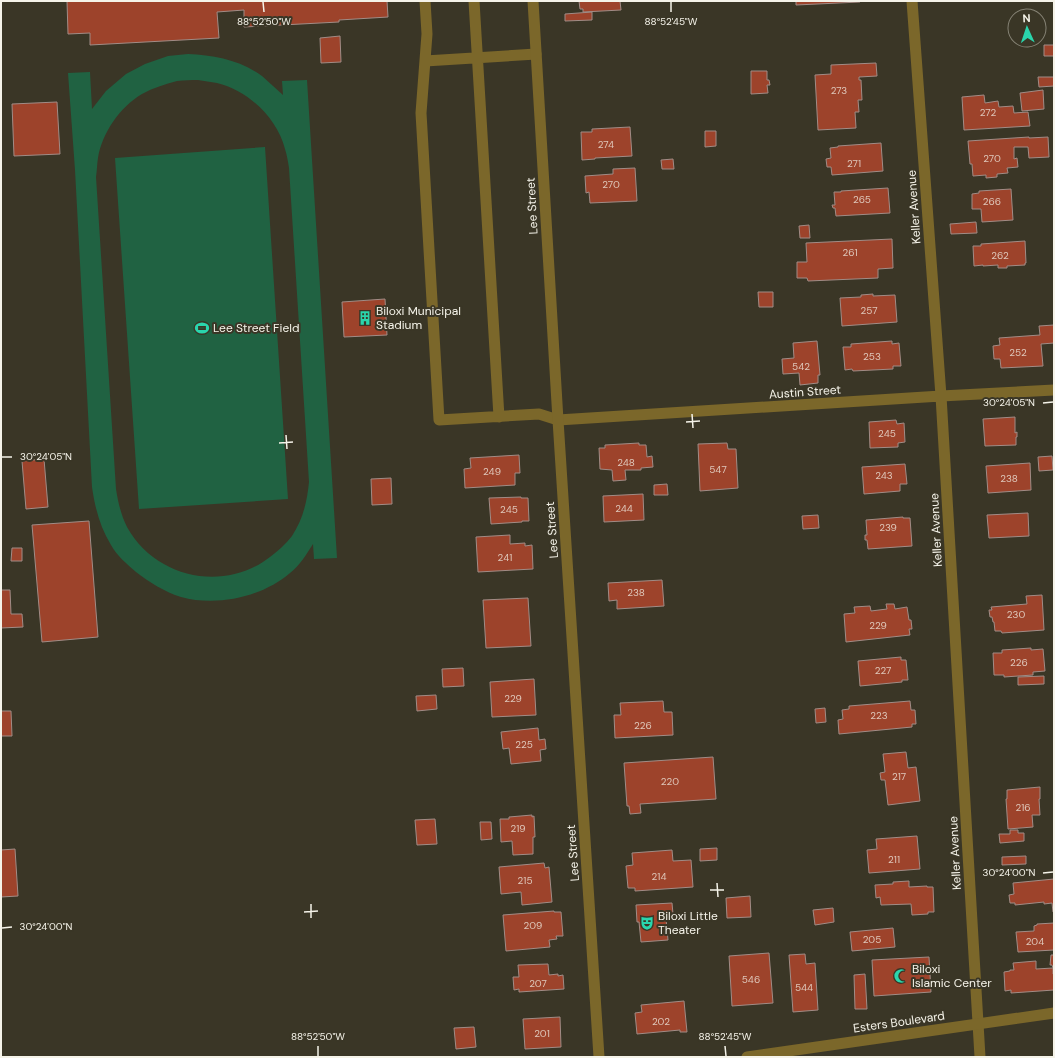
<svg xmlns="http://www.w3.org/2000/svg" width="1055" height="1058" viewBox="0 0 1055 1058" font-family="'DM Sans',sans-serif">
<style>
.green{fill:#206242;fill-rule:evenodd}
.building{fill:#9d432b;stroke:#a18c86}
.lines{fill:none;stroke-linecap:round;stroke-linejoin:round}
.service{stroke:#7b672a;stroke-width:11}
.minor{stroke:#7b672a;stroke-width:11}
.tertiary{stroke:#7b672a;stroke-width:11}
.ticks{fill:none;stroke:#f5f3e9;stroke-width:1.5}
.labels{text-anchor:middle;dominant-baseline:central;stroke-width:4;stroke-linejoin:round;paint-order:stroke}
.number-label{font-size:10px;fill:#dfc7ba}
.street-label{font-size:12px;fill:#f5f3e9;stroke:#3a3626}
.poi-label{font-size:12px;fill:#f5f3e9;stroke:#3a3626;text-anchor:start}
.ticks-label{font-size:10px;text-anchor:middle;fill:#f5f3e9;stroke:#3a3626;stroke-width:4;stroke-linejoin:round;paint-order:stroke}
</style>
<rect width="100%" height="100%" fill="#3a3626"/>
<!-- green -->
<path class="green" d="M 188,54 C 214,55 240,60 262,76 C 269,82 276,89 283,95 L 282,81 L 307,80 L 337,558 L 314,559 L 313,544 C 306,555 300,565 290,573 C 262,597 217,607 181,597 C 165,592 149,582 136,572 C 127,564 117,556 111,545 C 100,527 95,508 92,487 L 75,170 L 68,73 L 90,72 L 92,109 L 106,91 L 126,74 L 145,64 L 168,56 ZM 198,80 C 204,81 211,82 217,83 C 249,91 277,118 285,149 C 287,155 288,162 289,168 L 309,482 C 307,502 303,519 292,536 C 286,544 278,551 270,557 C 224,593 155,578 127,527 C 121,515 118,502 116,489 L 96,177 C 97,170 97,164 98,158 C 102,133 120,107 142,94 C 153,88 165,84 177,81 C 184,80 191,80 198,80 Z
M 265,147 L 288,499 L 139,509 L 115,158 Z"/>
<!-- building -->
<path class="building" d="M 67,1 L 387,1 L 388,17 L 339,20 L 339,22 L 244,27 L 244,10 L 217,12 L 219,38 L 90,45 L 90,33 L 68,34 Z
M 579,1 L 620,1 L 621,10 L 583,12 L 583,9 L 580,9 Z
M 796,1 L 860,1 L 860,2 L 796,5 Z
M 592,12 L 592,20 L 565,21 L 565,14 Z
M 340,36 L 341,62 L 321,63 L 320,38 Z
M 1044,45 L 1054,45 L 1054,56 L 1044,56 Z
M 876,63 L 877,76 L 859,77 L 859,80 L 861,80 L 862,100 L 858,100 L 859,112 L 855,112 L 856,128 L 818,130 L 815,75 L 831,74 L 831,65 Z
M 751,71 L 767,71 L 767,80 L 769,80 L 770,85 L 767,85 L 768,93 L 751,94 Z
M 1038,77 L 1054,77 L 1054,86 L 1039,87 Z
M 1043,90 L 1044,109 L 1022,111 L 1020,93 Z
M 984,95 L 985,103 L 998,101 L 999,107 L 1013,106 L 1014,113 L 1028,112 L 1030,126 L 964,130 L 962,97 Z
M 57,102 L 60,154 L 14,156 L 12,104 Z
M 630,127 L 632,156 L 595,158 L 595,159 L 582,160 L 581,132 L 592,132 L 592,129 Z
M 705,131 L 716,131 L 716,146 L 705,147 Z
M 1029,137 L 1029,138 L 1048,137 L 1049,157 L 1029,158 L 1028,147 L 1014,147 L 1014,159 L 1017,158 L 1018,167 L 1007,168 L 1008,173 L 997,174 L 997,177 L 986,178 L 986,175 L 973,176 L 972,164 L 970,164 L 968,141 Z
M 881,143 L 883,171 L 832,175 L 831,167 L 827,167 L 826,159 L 831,158 L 830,148 L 838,147 L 838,146 Z
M 673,159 L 674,169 L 662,169 L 661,160 Z
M 635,168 L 637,201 L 590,203 L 589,192 L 586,193 L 585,176 L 613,174 L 613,169 Z
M 888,188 L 890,213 L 836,216 L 835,208 L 833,208 L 832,205 L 835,205 L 834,192 L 841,192 L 841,191 Z
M 1011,189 L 1013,220 L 982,222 L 981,209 L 972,209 L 972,194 L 979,193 L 979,191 Z
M 976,222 L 977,233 L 951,234 L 950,224 Z
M 809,225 L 810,238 L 800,238 L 799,226 Z
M 892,239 L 893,268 L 878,269 L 878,278 L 808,281 L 807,278 L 797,278 L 797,262 L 807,262 L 806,243 Z
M 1025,241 L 1026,263 L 1025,263 L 1025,265 L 1007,266 L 1007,268 L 998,268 L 998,265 L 983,266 L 983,265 L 974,266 L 973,246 L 981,246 L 981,244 Z
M 758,292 L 773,292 L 773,307 L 759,307 Z
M 873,294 L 873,296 L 895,295 L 897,322 L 842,326 L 840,298 L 861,297 L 861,295 Z
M 385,299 L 387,335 L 344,337 L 342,302 Z
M 1054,325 L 1054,343 L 1041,344 L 1043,366 L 1001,368 L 1000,359 L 994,359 L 993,346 L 1000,345 L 999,338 L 1040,335 L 1039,326 Z
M 817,341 L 820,375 L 818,375 L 818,383 L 800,385 L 799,373 L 783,374 L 782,359 L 794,358 L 793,343 Z
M 892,341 L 892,344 L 899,343 L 901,366 L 893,366 L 893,369 L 853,371 L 852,369 L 845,370 L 843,347 L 851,347 L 851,344 Z
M 1015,417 L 1015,433 L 1017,432 L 1017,437 L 1016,437 L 1016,445 L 985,446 L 983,419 Z
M 896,420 L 897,424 L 904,423 L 905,442 L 898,443 L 898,447 L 870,448 L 869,422 Z
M 639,443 L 639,445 L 646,445 L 647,457 L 652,456 L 653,467 L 641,468 L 641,470 L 625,470 L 626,480 L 613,481 L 612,470 L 600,469 L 599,448 L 605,448 L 605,445 Z
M 727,443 L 728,449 L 736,449 L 738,488 L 700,491 L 698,444 Z
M 519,455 L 520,473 L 515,473 L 515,485 L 465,488 L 464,469 L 471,468 L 470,458 Z
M 1052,456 L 1053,470 L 1039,471 L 1038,457 Z
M 44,459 L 48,507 L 26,509 L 22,461 Z
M 1030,463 L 1031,490 L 988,493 L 986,466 Z
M 905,464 L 907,484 L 900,484 L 900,491 L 864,494 L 862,467 Z
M 391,478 L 392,504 L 372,505 L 371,479 Z
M 667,484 L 668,495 L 654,495 L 654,485 Z
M 643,494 L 644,520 L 604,522 L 603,496 Z
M 521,497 L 521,498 L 528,498 L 529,521 L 522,521 L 522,522 L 491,524 L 489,498 Z
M 1028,513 L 1029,536 L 989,538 L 987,515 Z
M 818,515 L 819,528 L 803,529 L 802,516 Z
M 903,517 L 903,518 L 910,518 L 912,546 L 868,549 L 867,540 L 865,540 L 865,535 L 867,535 L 866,520 Z
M 89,521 L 98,637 L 42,642 L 32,525 Z
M 510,535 L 510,544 L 525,543 L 525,546 L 532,545 L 533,569 L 478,572 L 476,537 Z
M 12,548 L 22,548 L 22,561 L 11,561 Z
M 662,580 L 664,606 L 617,609 L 617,600 L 609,601 L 608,583 Z
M 1,590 L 10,590 L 11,614 L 22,614 L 23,627 L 1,628 Z
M 1042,595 L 1044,630 L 1002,633 L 1001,631 L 995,631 L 994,622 L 993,622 L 992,617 L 990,617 L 989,610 L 992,610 L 991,607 L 1027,604 L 1026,596 Z
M 528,598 L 531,646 L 486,648 L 483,600 Z
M 886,604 L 894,604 L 895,609 L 907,607 L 909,620 L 911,620 L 912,629 L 909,629 L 910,635 L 846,642 L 844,614 L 855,613 L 854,607 L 870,606 L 871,611 L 887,609 Z
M 1031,648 L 1031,650 L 1043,649 L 1045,671 L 1033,672 L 1033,675 L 1004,677 L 1004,675 L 994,675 L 993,653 L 1002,653 L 1002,650 Z
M 901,657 L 901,660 L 906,660 L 908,680 L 902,680 L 902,682 L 860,686 L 858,661 Z
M 463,668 L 464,686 L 443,687 L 442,669 Z
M 1044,676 L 1044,684 L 1018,685 L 1018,677 Z
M 534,679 L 536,715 L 492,717 L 490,682 Z
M 436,695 L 437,709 L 417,711 L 416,696 Z
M 663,701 L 664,712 L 672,712 L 673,735 L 615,738 L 614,715 L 621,715 L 620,703 Z
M 910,701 L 911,710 L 915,710 L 916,724 L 912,724 L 912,727 L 839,734 L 838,720 L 843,719 L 842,710 L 849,709 L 849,706 Z
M 825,708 L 826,722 L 816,723 L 815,709 Z
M 1,711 L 11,711 L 12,736 L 1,736 Z
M 538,728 L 539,740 L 545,739 L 546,749 L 540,750 L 541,761 L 511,764 L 509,748 L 503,749 L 501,732 Z
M 906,752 L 908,768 L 916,767 L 920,801 L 888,805 L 885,780 L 881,780 L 880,773 L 885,772 L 883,754 Z
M 713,757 L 716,799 L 640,804 L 641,813 L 630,814 L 629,806 L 627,806 L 624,763 Z
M 1040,787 L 1040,799 L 1039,799 L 1040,815 L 1032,815 L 1033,827 L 1008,829 L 1006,799 L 1007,799 L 1007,790 Z
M 532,815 L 532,817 L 534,816 L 535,837 L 533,837 L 533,854 L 513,855 L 512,841 L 501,842 L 500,819 L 509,819 L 509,817 Z
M 435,819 L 437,844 L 417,845 L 415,820 Z
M 480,822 L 491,822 L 492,839 L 481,840 Z
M 1010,830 L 1018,830 L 1018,833 L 1024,833 L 1024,841 L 1000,843 L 999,834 L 1010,834 Z
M 917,836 L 920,869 L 869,873 L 867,850 L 877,849 L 876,839 Z
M 717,848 L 717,860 L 700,861 L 700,849 Z
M 15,849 L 18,896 L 1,897 L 1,850 Z
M 672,850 L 673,861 L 691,860 L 693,887 L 635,891 L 635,888 L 628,888 L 626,866 L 633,865 L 632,853 Z
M 1026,856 L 1026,864 L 1002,865 L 1002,857 Z
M 544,863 L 545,868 L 549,867 L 552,902 L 522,905 L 521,892 L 501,894 L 499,867 Z
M 1054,879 L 1054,912 L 1053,912 L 1052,903 L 1044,904 L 1044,902 L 1015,905 L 1015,903 L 1010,903 L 1009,895 L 1014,894 L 1013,883 Z
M 909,881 L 909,887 L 927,886 L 927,887 L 933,887 L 934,912 L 928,912 L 928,914 L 912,915 L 911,904 L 881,905 L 880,897 L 876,898 L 875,885 L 893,884 L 893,882 Z
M 750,896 L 751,917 L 727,918 L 726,898 Z
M 672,903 L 673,914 L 669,915 L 670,919 L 666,919 L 668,940 L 641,942 L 639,922 L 637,922 L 636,905 Z
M 833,908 L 834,922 L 815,925 L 813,910 Z
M 554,911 L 554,912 L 561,912 L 563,936 L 556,936 L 557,939 L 549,940 L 550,947 L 506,951 L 503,915 Z
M 1054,923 L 1054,950 L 1018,952 L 1016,932 L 1034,931 L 1034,926 L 1037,925 L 1037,924 Z
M 893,928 L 895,947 L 852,951 L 850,932 Z
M 769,953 L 773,1003 L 732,1006 L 729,956 Z
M 805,954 L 806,964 L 815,963 L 818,1010 L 793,1012 L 789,955 Z
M 1051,955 L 1054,955 L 1054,968 L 1053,968 L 1053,974 L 1054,974 L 1054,990 L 1011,993 L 1011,990 L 1005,991 L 1004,972 L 1010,971 L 1010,970 L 1014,970 L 1013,963 L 1036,961 L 1036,969 L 1053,968 L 1052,965 L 1050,965 Z
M 929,957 L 931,992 L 874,996 L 872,960 Z
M 548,964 L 549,975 L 558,974 L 558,976 L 563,975 L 564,989 L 519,992 L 519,989 L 514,990 L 513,977 L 519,977 L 518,965 Z
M 865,974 L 867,1009 L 855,1009 L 854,975 Z
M 684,1001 L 687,1032 L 680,1032 L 680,1030 L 637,1034 L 635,1013 L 642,1012 L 641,1005 Z
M 560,1017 L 561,1047 L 525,1049 L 523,1019 Z
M 474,1027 L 476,1047 L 456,1049 L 454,1028 Z"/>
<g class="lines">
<!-- service -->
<path class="service" d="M 425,1 L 427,34 L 421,113 L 439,420 L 539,414 L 558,420
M 474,1 L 499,417
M 425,61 L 536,54"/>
<!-- minor -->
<path class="minor" d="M 912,1 L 941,396 L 980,1057
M 558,420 L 941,396 L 1054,390"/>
<!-- tertiary -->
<path class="tertiary" d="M 533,1 L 558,420 L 599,1057
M 747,1057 L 1054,1013"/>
</g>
<!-- ticks -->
<path class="ticks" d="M 263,2 L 264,12M 671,2 L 671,12M 1043,403 L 1053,402M 692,414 L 693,428M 686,422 L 700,421M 286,435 L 287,449M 279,443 L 293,442M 2,457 L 12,457M 1043,873 L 1053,872M 717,883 L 718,897M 710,890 L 724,890M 311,904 L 311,918M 304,912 L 318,911M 2,928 L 12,927M 318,1046 L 318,1056M 725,1046 L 726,1056"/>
<!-- icons -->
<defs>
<symbol id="building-bare" viewBox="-9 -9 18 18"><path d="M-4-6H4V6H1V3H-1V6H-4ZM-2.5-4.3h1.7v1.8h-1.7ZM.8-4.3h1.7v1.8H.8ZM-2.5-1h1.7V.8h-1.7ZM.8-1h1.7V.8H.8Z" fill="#2ad5ac" stroke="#3a3626" stroke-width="2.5" paint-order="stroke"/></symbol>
<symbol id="stadium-bare" viewBox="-9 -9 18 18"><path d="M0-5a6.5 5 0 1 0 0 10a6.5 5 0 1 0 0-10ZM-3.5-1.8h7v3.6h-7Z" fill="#2ad5ac" stroke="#3a3626" stroke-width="2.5" paint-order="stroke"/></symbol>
<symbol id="theatre-bare" viewBox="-9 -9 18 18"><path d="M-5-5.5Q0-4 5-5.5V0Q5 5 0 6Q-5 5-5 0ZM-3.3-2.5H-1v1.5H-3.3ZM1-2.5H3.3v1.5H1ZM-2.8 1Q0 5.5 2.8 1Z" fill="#2ad5ac" stroke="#3a3626" stroke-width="2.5" paint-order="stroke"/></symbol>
<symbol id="mosque-bare" viewBox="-9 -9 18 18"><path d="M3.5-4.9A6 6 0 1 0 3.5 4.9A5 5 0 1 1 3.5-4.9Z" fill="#2ad5ac" stroke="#3a3626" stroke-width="2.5" paint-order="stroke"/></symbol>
</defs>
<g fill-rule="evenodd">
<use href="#building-bare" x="355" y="308" width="20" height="20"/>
<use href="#stadium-bare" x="192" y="318" width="20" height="20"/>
<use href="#theatre-bare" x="637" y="913" width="20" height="20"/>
<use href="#mosque-bare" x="891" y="966" width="20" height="20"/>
</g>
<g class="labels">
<!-- number labels -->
<g class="number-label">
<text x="839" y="90">273</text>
<text x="988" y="112">272</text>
<text x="606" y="144">274</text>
<text x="992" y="158">270</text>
<text x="854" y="163">271</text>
<text x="611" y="184">270</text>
<text x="862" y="199">265</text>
<text x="992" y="201">266</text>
<text x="850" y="252">261</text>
<text x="1000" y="255">262</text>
<text x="869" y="310">257</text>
<text x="1018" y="352">252</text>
<text x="872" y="356">253</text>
<text x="801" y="366">542</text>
<text x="887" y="433">245</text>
<text x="626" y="462">248</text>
<text x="718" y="469">547</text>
<text x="492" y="471">249</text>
<text x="884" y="475">243</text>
<text x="1009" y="478">238</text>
<text x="624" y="508">244</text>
<text x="509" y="509">245</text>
<text x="888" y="527">239</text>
<text x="505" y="557">241</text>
<text x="636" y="592">238</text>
<text x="1016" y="614">230</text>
<text x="878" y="625">229</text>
<text x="1019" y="662">226</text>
<text x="883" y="670">227</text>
<text x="513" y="698">229</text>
<text x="879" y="715">223</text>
<text x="643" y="725">226</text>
<text x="524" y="744">225</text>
<text x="899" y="776">217</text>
<text x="670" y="781">220</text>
<text x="1023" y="807">216</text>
<text x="518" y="828">219</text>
<text x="894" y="859">211</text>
<text x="659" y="876">214</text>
<text x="525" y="880">215</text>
<text x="533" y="925">209</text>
<text x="872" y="939">205</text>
<text x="1035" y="941">204</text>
<text x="751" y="979">546</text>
<text x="538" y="983">207</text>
<text x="804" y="987">544</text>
<text x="661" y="1021">202</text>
<text x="542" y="1033">201</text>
</g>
<!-- street labels -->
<g class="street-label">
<text transform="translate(532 206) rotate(-93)">Lee Street</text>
<text transform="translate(914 207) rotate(-94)">Keller Avenue</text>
<text transform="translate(805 392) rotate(-4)">Austin Street</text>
<text transform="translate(552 530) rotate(-94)">Lee Street</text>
<text transform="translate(936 530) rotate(-93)">Keller Avenue</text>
<text transform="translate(573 853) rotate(-94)">Lee Street</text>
<text transform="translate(955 853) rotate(-93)">Keller Avenue</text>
<text transform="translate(899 1022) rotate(-8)">Esters Boulevard</text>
</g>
<!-- poi labels -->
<g class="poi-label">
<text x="376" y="311">Biloxi Municipal<tspan x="376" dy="14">Stadium</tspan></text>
<text x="213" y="328">Lee Street Field</text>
<text x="658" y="916">Biloxi Little<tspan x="658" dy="14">Theater</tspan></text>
<text x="912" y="969">Biloxi<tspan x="912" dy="14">Islamic Center</tspan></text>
</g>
</g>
<g class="ticks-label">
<text x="264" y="25">88°52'50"W</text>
<text x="671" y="25">88°52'45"W</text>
<text x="1009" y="406">30°24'05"N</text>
<text x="46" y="460">30°24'05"N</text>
<text x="1009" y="876">30°24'00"N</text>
<text x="46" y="930">30°24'00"N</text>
<text x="318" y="1040">88°52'50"W</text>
<text x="725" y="1040">88°52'45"W</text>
</g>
<!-- border -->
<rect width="1055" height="1058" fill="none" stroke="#f5f3e9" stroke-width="4"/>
<!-- north arrow -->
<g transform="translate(1027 28) rotate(357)"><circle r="19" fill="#3a3626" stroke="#858274"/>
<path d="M0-3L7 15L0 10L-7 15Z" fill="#2ad5ac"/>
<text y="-6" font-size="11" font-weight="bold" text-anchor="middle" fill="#f5f3e9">N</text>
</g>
</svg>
